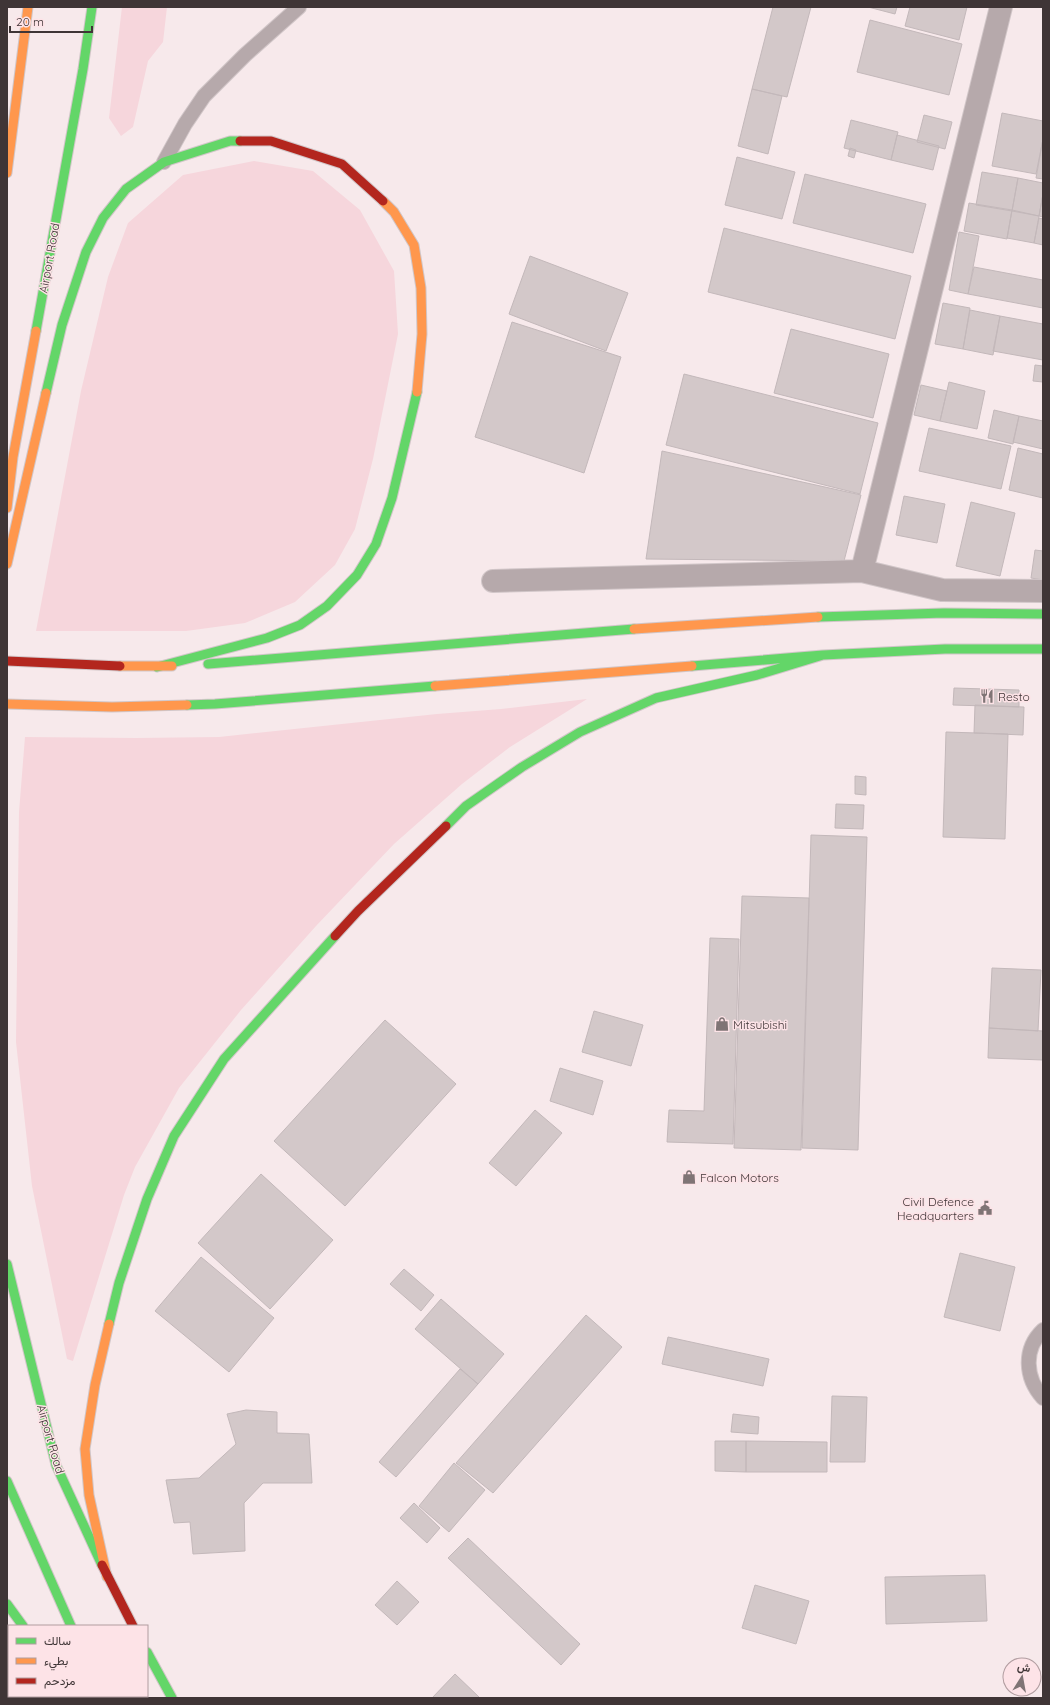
<svg xmlns="http://www.w3.org/2000/svg" width="1050" height="1705" viewBox="0 0 1050 1705" font-family="Quicksand,Vazirmatn,sans-serif">
<style>
.green{fill:#f6d6dc}
.building{fill:#d3c8c9;stroke:#c3b8ba}
.lines{fill:none;stroke-linecap:round;stroke-linejoin:round}
.lane-casing{stroke:#d1c6c8;stroke-width:16}
.street-casing{stroke:#d1c6c8;stroke-width:24}
.fast-casing{stroke:#d1c6c8;stroke-width:11}
.slow-casing{stroke:#d1c6c8;stroke-width:11}
.jam-casing{stroke:#d1c6c8;stroke-width:11}
.lane{stroke:#b6a9ab;stroke-width:14}
.street{stroke:#b6a9ab;stroke-width:22}
.fast{stroke:#63d668;stroke-width:9}
.slow{stroke:#ff974d;stroke-width:9}
.jam{stroke:#b3261e;stroke-width:9}
.labels{text-anchor:middle;dominant-baseline:central;stroke-width:3;stroke-linejoin:round;paint-order:stroke}
.street-label{font-size:12px;fill:#3f3536;stroke:#fde3e7}
.poi-label{font-size:12px;fill:#3f3536;stroke:#fde3e7;text-anchor:start}
</style>
<rect width="100%" height="100%" fill="#f7e9eb"/>
<!-- green -->
<path class="green" d="M 122,7 L 167,7 L 163,42 L 148,61 L 133,127 L 121,136 L 109,118 Z
M 254,161 L 313,171 L 360,210 L 394,271 L 398,334 L 373,459 L 355,529 L 335,565 L 295,602 L 245,623 L 186,631 L 36,631 L 81,391 L 108,277 L 128,223 L 183,175 Z
M 587,699 L 510,747 L 462,784 L 394,844 L 316,926 L 241,1010 L 179,1088 L 135,1167 L 124,1195 L 73,1361 L 67,1359 L 32,1186 L 16,1042 L 19,812 L 25,737 L 136,738 L 219,737 L 437,714 L 501,709 Z"/>
<!-- building -->
<path class="building" d="M 773,7 L 811,7 L 787,97 L 752,89 Z
M 868,7 L 897,7 L 895,14 Z
M 910,7 L 967,7 L 959,40 L 905,26 Z
M 870,20 L 962,44 L 949,95 L 857,72 Z
M 752,89 L 782,96 L 768,154 L 738,146 Z
M 1002,113 L 1043,121 L 1043,139 L 1036,174 L 992,166 Z
M 924,115 L 952,122 L 945,149 L 917,142 Z
M 851,120 L 898,132 L 891,160 L 844,148 Z
M 897,135 L 939,146 L 933,170 L 891,160 Z
M 1043,139 L 1043,179 L 1036,178 Z
M 850,148 L 856,150 L 854,158 L 848,156 Z
M 737,157 L 795,172 L 782,219 L 725,205 Z
M 982,172 L 1018,178 L 1012,211 L 976,205 Z
M 805,174 L 926,204 L 913,253 L 793,223 Z
M 1018,178 L 1043,183 L 1043,194 L 1039,216 L 1012,211 Z
M 1043,194 L 1043,217 L 1039,216 Z
M 969,203 L 1012,210 L 1007,239 L 964,231 Z
M 1012,210 L 1039,216 L 1034,243 L 1007,238 Z
M 1039,218 L 1043,219 L 1043,245 L 1034,243 Z
M 724,228 L 911,276 L 895,339 L 708,292 Z
M 959,232 L 979,236 L 968,294 L 949,290 Z
M 530,256 L 628,293 L 606,351 L 509,314 Z
M 974,267 L 1043,280 L 1043,308 L 968,294 Z
M 943,303 L 970,308 L 963,349 L 935,344 Z
M 970,310 L 1000,316 L 993,355 L 963,349 Z
M 1000,316 L 1043,324 L 1043,360 L 993,351 Z
M 512,322 L 621,357 L 584,473 L 475,437 Z
M 791,329 L 889,354 L 873,418 L 774,393 Z
M 1035,365 L 1043,366 L 1043,382 L 1033,381 Z
M 684,374 L 878,423 L 860,494 L 666,445 Z
M 949,382 L 985,391 L 977,429 L 940,421 Z
M 921,385 L 947,391 L 940,421 L 914,415 Z
M 994,410 L 1019,416 L 1013,444 L 988,438 Z
M 1019,416 L 1043,421 L 1043,449 L 1013,442 Z
M 929,428 L 1011,446 L 1001,489 L 919,471 Z
M 1018,448 L 1043,454 L 1043,498 L 1009,490 Z
M 662,451 L 861,495 L 844,561 L 646,559 Z
M 904,496 L 945,504 L 937,543 L 896,535 Z
M 971,502 L 1015,513 L 1000,576 L 956,566 Z
M 1035,550 L 1043,551 L 1043,580 L 1031,578 Z
M 954,688 L 1019,690 L 1019,707 L 953,705 Z
M 975,705 L 1024,707 L 1023,735 L 974,733 Z
M 946,732 L 1008,734 L 1005,839 L 943,837 Z
M 855,776 L 866,777 L 866,795 L 855,794 Z
M 836,804 L 864,805 L 863,829 L 835,828 Z
M 811,835 L 867,837 L 858,1150 L 802,1148 Z
M 742,896 L 809,898 L 801,1150 L 734,1148 Z
M 710,938 L 739,939 L 733,1144 L 667,1142 L 669,1110 L 704,1111 Z
M 992,968 L 1041,970 L 1038,1031 L 989,1028 Z
M 594,1011 L 643,1025 L 631,1066 L 582,1052 Z
M 385,1020 L 456,1084 L 345,1206 L 274,1141 Z
M 989,1028 L 1043,1031 L 1043,1060 L 988,1058 Z
M 560,1068 L 603,1081 L 593,1115 L 550,1101 Z
M 535,1110 L 562,1133 L 516,1186 L 489,1163 Z
M 261,1174 L 333,1240 L 270,1309 L 198,1243 Z
M 960,1253 L 1015,1267 L 1000,1331 L 944,1317 Z
M 201,1257 L 274,1318 L 229,1372 L 155,1311 Z
M 404,1269 L 434,1295 L 421,1311 L 390,1284 Z
M 441,1299 L 504,1354 L 478,1384 L 415,1329 Z
M 586,1315 L 622,1347 L 493,1493 L 456,1463 Z
M 668,1337 L 769,1359 L 763,1386 L 662,1364 Z
M 460,1369 L 478,1384 L 396,1477 L 379,1462 Z
M 832,1396 L 867,1397 L 865,1462 L 830,1462 Z
M 246,1410 L 277,1412 L 277,1433 L 309,1434 L 312,1483 L 263,1483 L 244,1503 L 245,1551 L 193,1554 L 190,1522 L 174,1523 L 166,1480 L 199,1478 L 236,1444 L 227,1414 Z
M 733,1414 L 759,1417 L 758,1434 L 731,1432 Z
M 715,1441 L 746,1441 L 746,1472 L 715,1471 Z
M 746,1441 L 827,1442 L 827,1472 L 746,1472 Z
M 454,1463 L 485,1490 L 449,1532 L 419,1506 Z
M 414,1503 L 440,1528 L 427,1543 L 400,1518 Z
M 468,1538 L 580,1644 L 561,1665 L 448,1558 Z
M 985,1575 L 987,1621 L 886,1624 L 885,1577 Z
M 397,1581 L 419,1602 L 397,1625 L 375,1605 Z
M 755,1585 L 809,1601 L 796,1644 L 742,1628 Z
M 455,1674 L 479,1697 L 479,1698 L 432,1698 Z"/>
<g class="lines">
<defs>
<path id="lane" d="M 164,162 L 185,124 L 204,96 L 245,55 L 299,7
M 1043,1330 C 1023,1349 1025,1378 1043,1398"/>
<path id="street" d="M 862,571 L 1001,7
M 493,581 L 862,571 L 942,590 L 1043,591"/>
<path id="fast" d="M 36,331 L 83,69 L 92,7
M 46,393 L 62,325 L 86,252 L 103,218 L 126,189 L 164,162 L 230,141 L 240,141
M 818,617 L 944,613 L 1043,614
M 208,664 L 634,629
M 692,666 L 823,655 L 945,649 L 1043,649
M 157,667 L 267,638 L 300,625 L 327,606 L 357,575 L 376,544 L 392,498 L 417,392
M 187,705 L 215,704 L 435,686
M 446,826 L 466,806 L 522,767 L 580,732 L 656,698 L 757,675 L 823,655
M 7,1264 L 56,1465 L 102,1565
M 109,1324 L 119,1283 L 147,1199 L 174,1136 L 224,1059 L 335,936
M 7,1481 L 71,1626
M 7,1604 L 23,1626
M 147,1652 L 172,1698
M 76,1696 L 78,1698
M 106,1696 L 107,1698"/>
<path id="slow" d="M 7,173 L 28,7
M 383,201 L 394,212 L 414,245 L 421,288 L 422,334 L 417,392
M 7,508 L 13,457 L 36,331
M 7,564 L 46,393
M 634,629 L 818,617
M 120,666 L 172,666
M 435,686 L 692,666
M 7,704 L 112,707 L 187,705
M 107,1577 L 89,1495 L 85,1449 L 95,1385 L 109,1324"/>
<path id="jam" d="M 240,141 L 271,141 L 342,164 L 383,201
M 7,661 L 120,666
M 335,936 L 358,911 L 446,826
M 102,1565 L 133,1626"/>
</defs>
<!-- lane casing -->
<use href="#lane" class="lane-casing"/>
<!-- street casing -->
<use href="#street" class="street-casing"/>
<!-- fast casing -->
<use href="#fast" class="fast-casing"/>
<!-- slow casing -->
<use href="#slow" class="slow-casing"/>
<!-- jam casing -->
<use href="#jam" class="jam-casing"/>
<!-- lane -->
<use href="#lane" class="lane"/>
<!-- street -->
<use href="#street" class="street"/>
<!-- fast -->
<use href="#fast" class="fast"/>
<!-- slow -->
<use href="#slow" class="slow"/>
<!-- jam -->
<use href="#jam" class="jam"/>
</g>
<!-- icons -->
<defs>
<symbol id="restaurant-bare" viewBox="-9 -9 18 18"><path d="M-5-6h1v4h1v-4h1v4h1v-4h1v5L-1.5 .5V6h-2V.5L-5-1ZM5-6V6H3V1.5H1.5Q1.5-4 5-6Z" fill="#7f7475" stroke="#fde3e7" stroke-width="2.5" paint-order="stroke"/></symbol>
<symbol id="shop-bare" viewBox="-9 -9 18 18"><path d="M-5-2.5h2.3a2.7 3.5 0 0 1 5.4 0H5L5.5 6h-11ZM-1.5-2.5h3a1.5 2.3 0 0 0-3 0Z" fill="#7f7475" stroke="#fde3e7" stroke-width="2.5" paint-order="stroke"/></symbol>
<symbol id="civic-bare" viewBox="-9 -9 18 18"><path d="M-.6-6.5H3V-4.5H.6V-3L4-1V1h2V6H-6V1h2V-1L-.6-3ZM-1.2 2.5V6h2.4V2.5Z" fill="#7f7475" stroke="#fde3e7" stroke-width="2.5" paint-order="stroke"/></symbol>
</defs>
<g fill-rule="evenodd">
<use href="#restaurant-bare" x="977" y="686" width="20" height="20"/>
<use href="#shop-bare" x="712" y="1014" width="20" height="20"/>
<use href="#shop-bare" x="679" y="1167" width="20" height="20"/>
<use href="#civic-bare" x="975" y="1198" width="20" height="20"/>
</g>
<g class="labels">
<!-- street labels -->
<g class="street-label">
<text transform="translate(49 258) rotate(-80)">Airport Road</text>
<text transform="translate(51 1439) rotate(74)">Airport Road</text>
</g>
<!-- poi labels -->
<g class="poi-label">
<text x="998" y="696">Resto</text>
<text x="733" y="1024">Mitsubishi</text>
<text x="700" y="1177">Falcon Motors</text>
<text x="974" y="1201" text-anchor="end">Civil Defence<tspan x="974" dy="14">Headquarters</tspan></text>
</g>
</g>
<!-- border -->
<rect width="1050" height="1705" fill="none" stroke="#3f3536" stroke-width="16"/>
<!-- legend -->
<rect x="8" y="1625" width="140" height="72" fill="#fde3e7" stroke="#b19da0"/>
<rect x="16" y="1638" width="20" height="6" fill="#63d668" stroke="#b19da0"/>
<text x="44" y="1645" font-size="12" fill="#3f3536">سالك</text>
<rect x="16" y="1658" width="20" height="6" fill="#ff974d" stroke="#b19da0"/>
<text x="44" y="1665" font-size="12" fill="#3f3536">بطيء</text>
<rect x="16" y="1678" width="20" height="6" fill="#b3261e" stroke="#b19da0"/>
<text x="44" y="1685" font-size="12" fill="#3f3536">مزدحم</text>
<!-- north arrow -->
<g transform="translate(1022 1677) rotate(11)"><circle r="19" fill="#fde3e7" stroke="#b19da0"/>
<path d="M0-3L7 15L0 10L-7 15Z" fill="#7f7475"/>
<text y="-6" font-size="11" font-weight="bold" text-anchor="middle" fill="#3f3536">ش</text>
</g>
<!-- scale -->
<path d="M10 26v6h82v-6" fill="none" stroke="#3f3536" stroke-width="2"/>
<text x="16" y="26" font-size="12" fill="#3f3536" stroke="#fde3e7" stroke-width="3" paint-order="stroke">20 m</text>
</svg>
